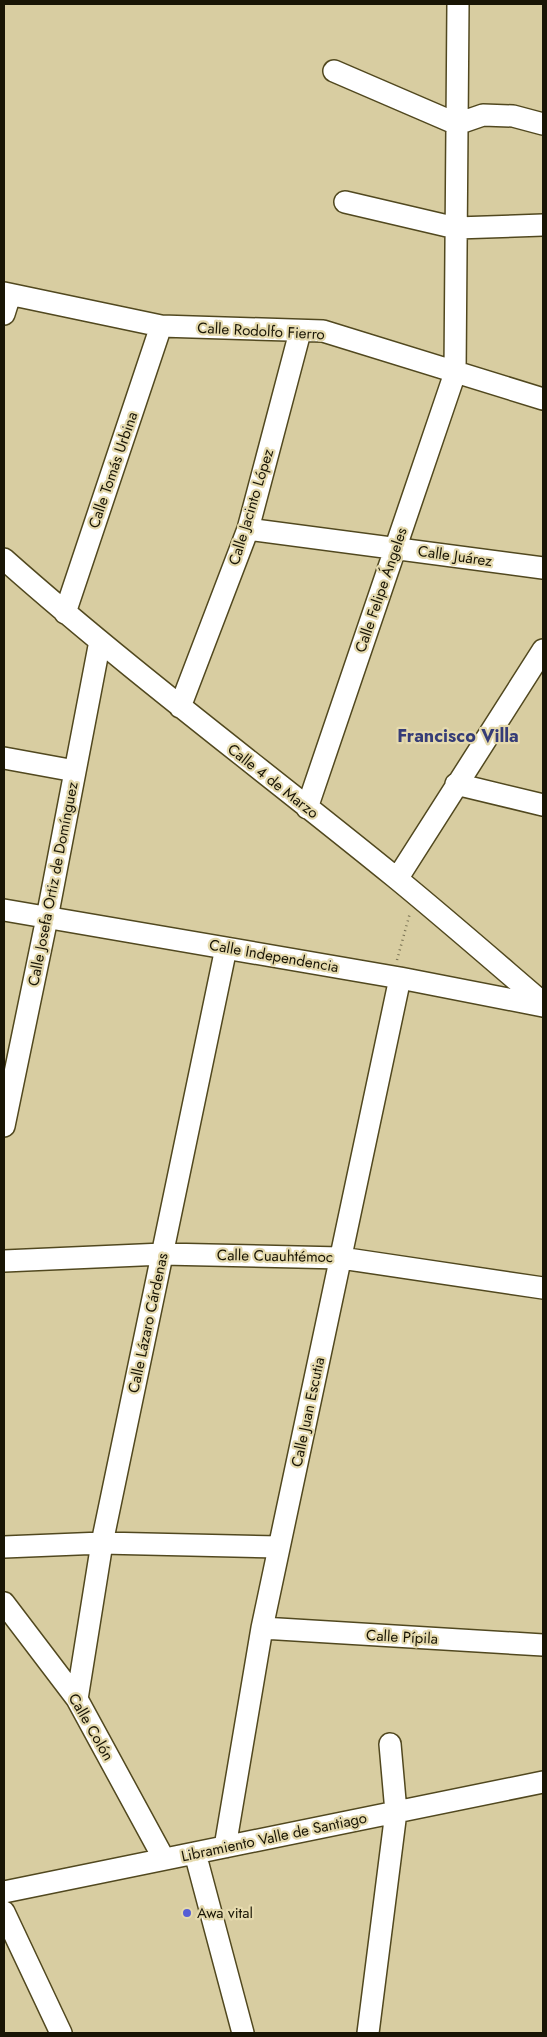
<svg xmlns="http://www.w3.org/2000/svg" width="547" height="2037" viewBox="0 0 547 2037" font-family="Jost,sans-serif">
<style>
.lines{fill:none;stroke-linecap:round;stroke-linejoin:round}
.minor-casing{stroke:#51481f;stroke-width:24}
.path{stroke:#787153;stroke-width:2.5;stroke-dasharray:1 4;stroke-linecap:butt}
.minor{stroke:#fff;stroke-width:21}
.poi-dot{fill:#575ed5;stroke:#e5daae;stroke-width:2}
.labels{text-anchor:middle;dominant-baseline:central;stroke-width:4.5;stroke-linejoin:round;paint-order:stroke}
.street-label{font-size:15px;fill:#191505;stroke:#e5daae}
.poi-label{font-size:15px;fill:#191505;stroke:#e5daae;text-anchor:start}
.quarter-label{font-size:18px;font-weight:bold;fill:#353c77;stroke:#e5daae}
</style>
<rect width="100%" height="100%" fill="#d8cda1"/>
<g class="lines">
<defs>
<path id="minor" d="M 334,71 L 457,124
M 457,124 L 483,115 L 513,116 L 543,124
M 345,202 L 456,228 L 543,225
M 4,293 L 161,326 L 323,331 L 543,399
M 4,314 L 10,295
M 248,529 L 543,568
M 4,559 C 130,671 266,772 396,878 C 446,919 494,961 543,1003
M 65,613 L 161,326
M 180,707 L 248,529 L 300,332
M 4,758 L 75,771
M 456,784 L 543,805
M 307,808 L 455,373 L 458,4
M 397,879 L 543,650
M 4,910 L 400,978 L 543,1006
M 4,1126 L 47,918 L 100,641
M 4,1261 L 163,1254 L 341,1258 L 543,1288
M 4,1547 L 102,1543 L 279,1547
M 4,1603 L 77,1699 L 164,1859
M 262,1628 L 543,1645
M 77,1699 L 102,1543 L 226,948
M 225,1847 L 262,1628 L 400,978
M 195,1853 L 243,2033
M 4,1892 L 543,1782
M 4,1912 L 61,2033
M 368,2033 L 396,1812 L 390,1744"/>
</defs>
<!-- minor casing -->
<use href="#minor" class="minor-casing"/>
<!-- path -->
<path class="path" d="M 397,960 L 410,913"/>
<!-- minor -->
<use href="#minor" class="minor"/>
</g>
<!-- markers -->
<circle class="poi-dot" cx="187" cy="1913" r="5"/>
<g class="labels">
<!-- street labels -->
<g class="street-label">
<text transform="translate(261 331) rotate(3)">Calle Rodolfo Fierro</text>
<text transform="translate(113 470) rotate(-71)">Calle Tomás Urbina</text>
<text transform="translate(251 507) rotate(-73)">Calle Jacinto López</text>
<text transform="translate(455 556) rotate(8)">Calle Juárez</text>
<text transform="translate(381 590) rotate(-71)">Calle Felipe Ángeles</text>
<text transform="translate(273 781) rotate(38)">Calle 4 de Marzo</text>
<text transform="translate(53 884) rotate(-79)">Calle Josefa Ortiz de Domínguez</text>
<text transform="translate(274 956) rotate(10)">Calle Independencia</text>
<text transform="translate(275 1256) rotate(1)">Calle Cuauhtémoc</text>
<text transform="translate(148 1323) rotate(-78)">Calle Lázaro Cárdenas</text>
<text transform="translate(308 1412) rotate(-78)">Calle Juan Escutia</text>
<text transform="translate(402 1637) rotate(3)">Calle Pípila</text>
<text transform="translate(91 1727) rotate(60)">Calle Colón</text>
<text transform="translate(274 1837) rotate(-12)">Libramiento Valle de Santiago</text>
</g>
<!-- poi labels -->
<g class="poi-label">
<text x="197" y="1913">Awa vital</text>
</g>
<!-- quarter labels -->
<g class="quarter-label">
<text x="458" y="736">Francisco Villa</text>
</g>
</g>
<!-- border -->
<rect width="547" height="2037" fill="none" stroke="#191505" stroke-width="10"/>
</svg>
